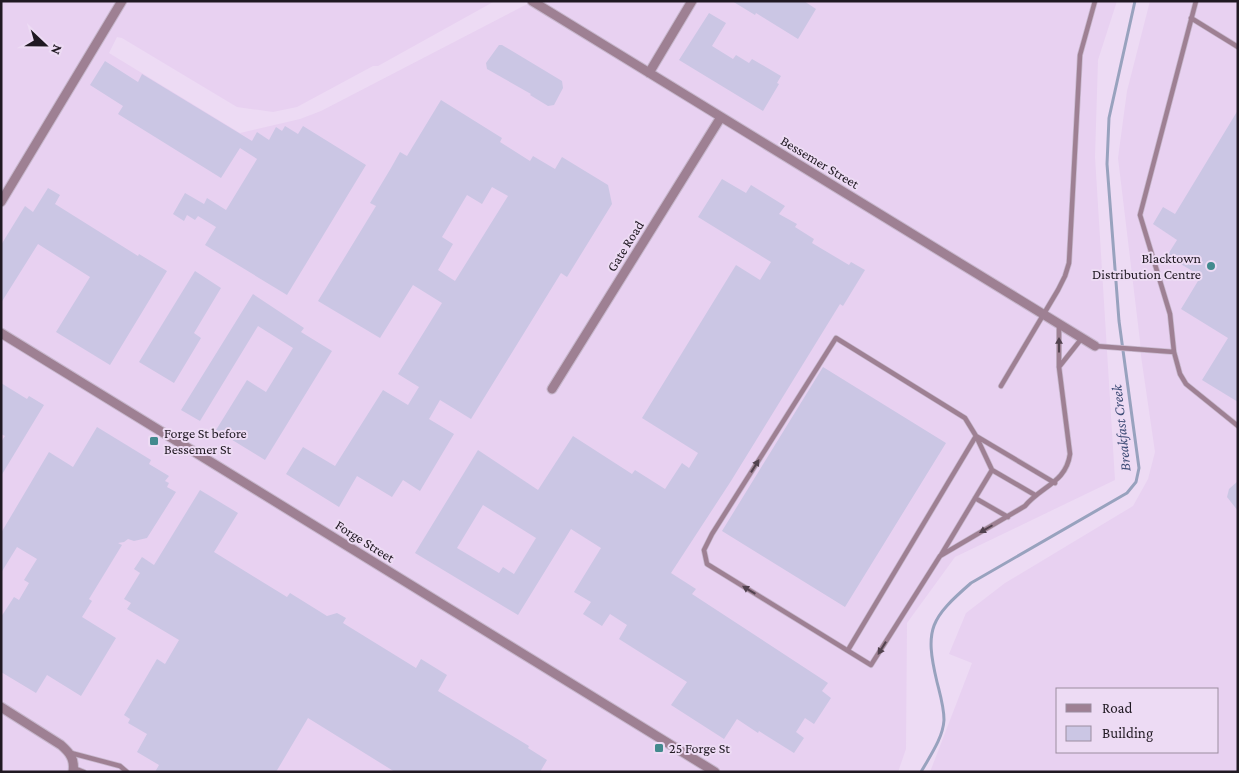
<svg xmlns="http://www.w3.org/2000/svg" width="1239" height="773" viewBox="0 0 1239 773" font-family="'Crimson Pro',serif">
<style>
.built{fill:#e8d1f1;fill-rule:evenodd}
.lines{fill:none;stroke-linecap:round;stroke-linejoin:round}
.stream{stroke:#98a2be;stroke-width:3}
.building{fill:#cbc6e4;fill-rule:evenodd}
.service-casing{stroke:#c8b8ce;stroke-width:6}
.minor-casing{stroke:#c8b8ce;stroke-width:11}
.service{stroke:#9e8093;stroke-width:4.5}
.minor{stroke:#9e8093;stroke-width:9}
.oneway{fill:#52424f}
.poi-dot{fill:#428a8e;stroke:#eddbf4;stroke-width:2}
.labels{text-anchor:middle;dominant-baseline:central;stroke-width:4;stroke-linejoin:round;paint-order:stroke}
.street-label{font-size:14px;fill:#201922;stroke:#eddbf4}
.poi-label{font-size:14px;fill:#201922;stroke:#eddbf4;text-anchor:start}
.water-label{font-size:15px;font-style:italic;fill:#404e78;stroke:#eddbf4}
</style>
<rect width="100%" height="100%" fill="#eddbf4"/>
<!-- built -->
<path class="built" d="M 1,1 L 495,1 L 378,66 L 373,66 L 297,107 L 273,112 L 237,107 L 122,38 L 117,37 L 109,53 L 240,133 L 300,119 L 321,111 L 533,1 L 1117,1 L 1098,60 L 1095,157 L 1115,480 L 955,557 L 907,623 L 906,749 L 898,772 L 1,772 Z
M 1150,1 L 1238,1 L 1238,772 L 930,772 L 972,663 L 949,654 L 966,613 L 1005,583 L 1133,506 L 1148,479 L 1155,452 L 1141,356 L 1140,341 L 1118,158 L 1127,91 ZM 1058,689 L 1218,689 L 1218,752 L 1058,752 Z"/>
<g class="lines">
<!-- stream -->
<path class="stream" d="M 921,772 C 930,756 943,738 944,720 C 944,707 940,694 937,682 C 924,628 931,618 971,583 L 1127,493 L 1136,482 L 1139,468 L 1119,321 L 1107,164 L 1109,118 L 1135,1"/>
</g>
<!-- building -->
<path class="building" d="M 732,1 L 804,1 L 816,9 L 798,39 L 756,13 L 755,15 Z
M 709,13 L 726,23 L 712,46 L 733,59 L 736,55 L 749,63 L 752,59 L 781,76 L 777,83 L 779,84 L 763,111 L 679,60 Z
M 499,45 L 502,45 L 562,81 L 563,88 L 554,105 L 548,106 L 530,95 L 531,94 L 487,69 L 486,63 Z
M 105,61 L 138,82 L 142,74 L 252,141 L 257,132 L 269,140 L 276,127 L 282,131 L 285,126 L 298,134 L 303,126 L 366,165 L 287,295 L 205,245 L 216,227 L 198,216 L 195,220 L 187,215 L 184,221 L 173,214 L 185,193 L 204,204 L 207,198 L 226,210 L 257,159 L 240,148 L 221,178 L 118,114 L 123,106 L 90,85 Z
M 441,100 L 502,138 L 500,142 L 530,161 L 533,156 L 555,169 L 562,157 L 608,185 L 612,204 L 567,277 L 561,273 L 471,419 L 440,400 L 429,419 L 454,434 L 420,491 L 403,480 L 392,497 L 357,476 L 339,507 L 286,474 L 303,447 L 335,466 L 383,390 L 408,405 L 419,387 L 398,374 L 442,303 L 413,285 L 380,338 L 318,301 L 376,206 L 370,203 L 391,168 L 400,152 L 407,156 ZM 492,187 L 508,196 L 455,281 L 438,270 L 453,244 L 442,237 L 467,195 L 482,204 Z
M 1238,110 L 1238,402 L 1202,380 L 1228,338 L 1181,309 L 1201,276 L 1167,256 L 1177,240 L 1153,224 L 1163,207 L 1175,214 Z
M 722,179 L 746,193 L 751,185 L 785,206 L 779,214 L 797,224 L 795,227 L 814,239 L 812,243 L 849,265 L 851,262 L 865,270 L 843,306 L 840,304 L 731,481 L 671,573 L 696,589 L 692,594 L 828,683 L 822,691 L 831,698 L 814,724 L 805,718 L 796,732 L 804,738 L 794,753 L 759,731 L 758,733 L 737,719 L 724,739 L 671,705 L 687,682 L 619,639 L 627,625 L 610,614 L 602,626 L 583,614 L 591,602 L 574,592 L 601,548 L 571,529 L 518,615 L 415,553 L 478,450 L 538,490 L 573,436 L 632,474 L 635,470 L 665,489 L 682,463 L 689,468 L 698,453 L 642,418 L 736,265 L 760,280 L 771,262 L 698,217 ZM 483,505 L 536,538 L 514,574 L 503,567 L 499,573 L 457,548 Z
M 48,188 L 60,195 L 55,204 L 138,256 L 139,254 L 167,271 L 110,365 L 56,332 L 90,277 L 38,244 L 1,303 L 1,245 L 25,206 L 33,212 Z
M 195,271 L 221,288 L 194,333 L 201,338 L 174,383 L 139,362 Z
M 253,294 L 304,328 L 301,332 L 332,351 L 265,460 L 216,430 L 247,380 L 266,392 L 293,348 L 258,326 L 200,421 L 181,410 Z
M 823,367 L 946,443 L 845,607 L 722,531 Z
M 1,383 L 27,399 L 29,396 L 44,405 L 1,476 L 1,442 L 5,436 L 1,434 Z
M 97,427 L 151,460 L 149,464 L 169,476 L 165,481 L 169,483 L 167,487 L 176,492 L 147,538 L 134,541 L 128,539 L 124,542 L 118,543 L 122,545 L 89,599 L 92,601 L 82,617 L 116,638 L 81,696 L 47,675 L 36,693 L 1,672 L 1,617 L 14,597 L 19,600 L 29,583 L 24,580 L 37,559 L 17,547 L 1,573 L 1,533 L 49,452 L 73,467 Z
M 1238,481 L 1238,511 L 1227,497 L 1229,489 Z
M 200,490 L 238,513 L 214,552 L 287,597 L 290,593 L 327,616 L 337,613 L 346,618 L 343,623 L 416,668 L 421,659 L 447,675 L 438,691 L 529,746 L 528,748 L 547,760 L 540,772 L 395,772 L 308,718 L 276,772 L 155,772 L 159,765 L 137,752 L 147,734 L 128,723 L 130,719 L 124,715 L 157,659 L 165,664 L 179,640 L 127,609 L 131,603 L 124,599 L 140,573 L 134,569 L 142,557 L 154,565 Z"/>
<g class="lines">
<defs>
<path id="service" d="M 1191,18 L 1238,47
M 1095,346 L 1174,352 L 1180,374 L 1186,384 L 1238,426
M 1174,352 L 1170,314 L 1140,215 L 1196,1
M 1059,367 L 1082,338
M 1001,386 L 1058,290 L 1065,276 L 1069,263 L 1080,55 L 1095,1
M 977,438 L 992,470 L 1035,495
M 1055,483 L 976,436 L 965,418 L 836,338 L 712,534 L 704,550 L 707,564 L 871,665 L 940,556 L 1025,506 C 1041,486 1066,483 1070,454 L 1059,367 L 1059,325
M 975,498 L 1008,517
M 941,555 L 992,470
M 848,650 L 976,436
M 71,753 L 120,766 L 127,772
M 74,768 L 84,772"/>
<path id="minor" d="M 532,1 L 1095,346
M 649,73 L 692,1
M 1,202 L 122,1
M 1,333 L 715,772
M 552,389 L 721,117
M 1,707 L 61,745 C 70,753 75,759 73,772"/>
</defs>
<!-- service casing -->
<use href="#service" class="service-casing"/>
<!-- minor casing -->
<use href="#minor" class="minor-casing"/>
<!-- service -->
<use href="#service" class="service"/>
<!-- minor -->
<use href="#minor" class="minor"/>
</g>
<!-- one-way arrows -->
<defs><path id="oneway-solid" d="M-6-.8H1V-3.2L6.5 0L1 3.2V.8H-6Z" transform="scale(1.25)"/></defs>
<g class="oneway">
<use href="#oneway-solid" transform="translate(1059 345) rotate(-90)"/>
<use href="#oneway-solid" transform="translate(755 466) rotate(-58)"/>
<use href="#oneway-solid" transform="translate(986 529) rotate(150)"/>
<use href="#oneway-solid" transform="translate(749 590) rotate(-149)"/>
<use href="#oneway-solid" transform="translate(882 648) rotate(122)"/>
</g>
<!-- markers -->
<g class="poi-dot">
<circle cx="1211" cy="266" r="5"/>
<rect x="149" y="436" width="10" height="10" rx="2.5"/>
<rect x="654" y="743" width="10" height="10" rx="2.5"/>
</g>
<g class="labels">
<!-- street labels -->
<g class="street-label">
<text transform="translate(820 162) rotate(31)">Bessemer Street</text>
<text transform="translate(625 246) rotate(-58)">Gate Road</text>
<text transform="translate(365 541) rotate(32)">Forge Street</text>
</g>
<!-- poi labels -->
<g class="poi-label">
<text x="1201" y="258" text-anchor="end">Blacktown<tspan x="1201" dy="16">Distribution Centre</tspan></text>
<text x="164" y="433">Forge St before<tspan x="164" dy="16">Bessemer St</tspan></text>
<text x="669" y="748">25 Forge St</text>
</g>
<!-- water labels -->
<g class="water-label">
<text transform="translate(1121 428) rotate(-96)">Breakfast Creek</text>
</g>
</g>
<!-- border -->
<rect width="1239" height="773" fill="none" stroke="#201922" stroke-width="5"/>
<!-- legend -->
<rect x="1056" y="688" width="162" height="65" fill="#eddbf4" stroke="#9b8da0"/>
<rect x="1066" y="704" width="25" height="8" fill="#9e8093" stroke="#9b8da0"/>
<text x="1102" y="713" font-size="15" fill="#201922">Road</text>
<rect x="1066" y="726" width="25" height="15" fill="#cbc6e4" stroke="#9b8da0"/>
<text x="1102" y="738" font-size="15" fill="#201922">Building</text>
<!-- north arrow -->
<g transform="translate(45 45) rotate(112)" stroke="#eddbf4" stroke-width="4" paint-order="stroke">
<path d="M0-4L9 19L0 12L-9 19Z" fill="#201922"/>
<text y="-8" font-size="14" font-weight="bold" text-anchor="middle" fill="#201922">N</text>
</g>
</svg>
